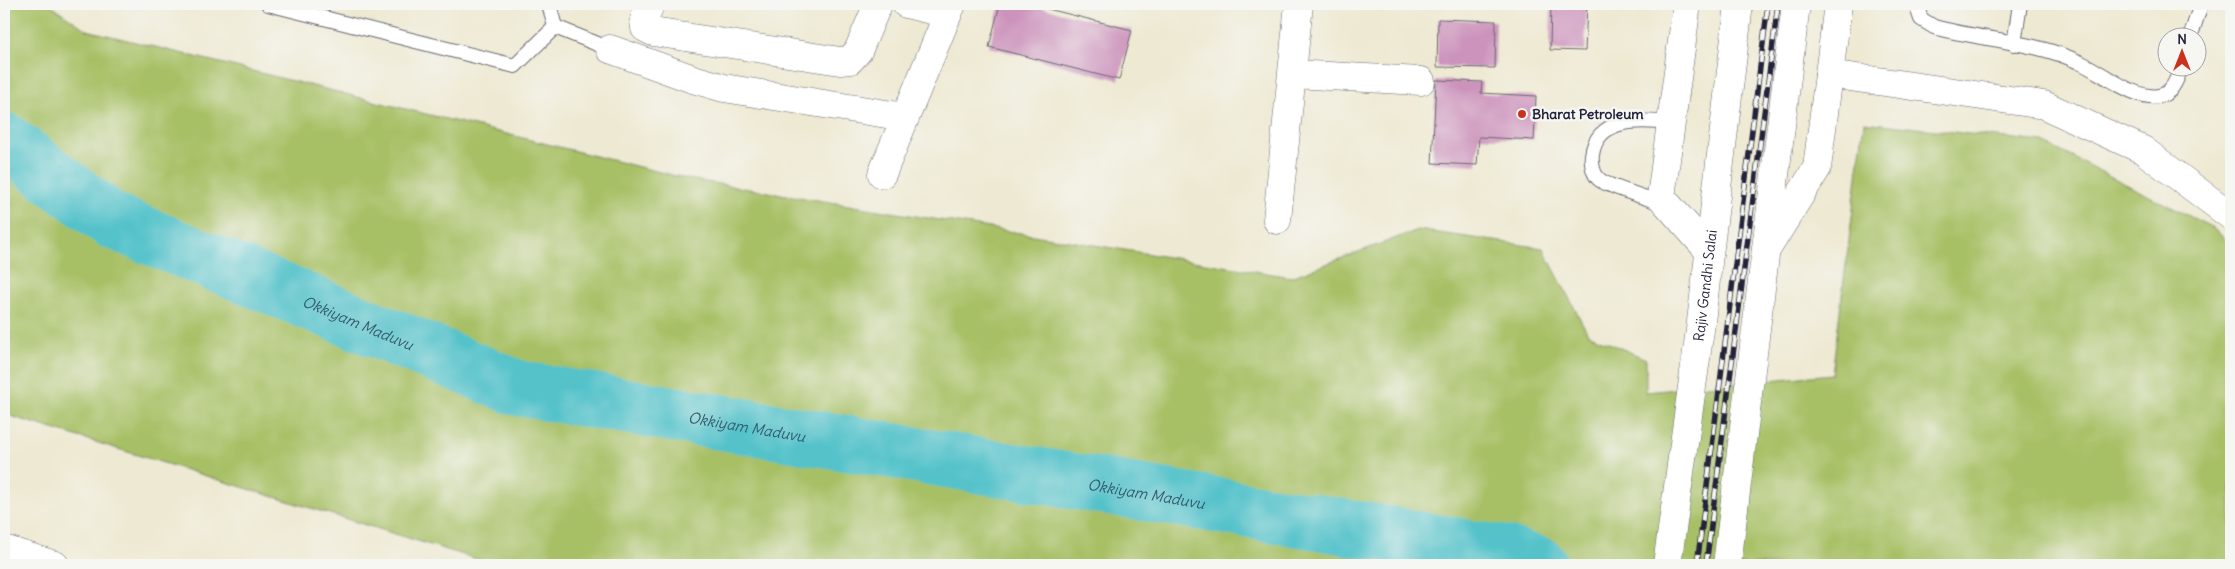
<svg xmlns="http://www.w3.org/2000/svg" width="2235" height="569" viewBox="0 0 2235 569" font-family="Delius,sans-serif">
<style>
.green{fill:#a7c065;stroke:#647150}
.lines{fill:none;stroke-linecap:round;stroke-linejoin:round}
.river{stroke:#54c2ca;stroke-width:56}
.building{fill:#cc93bc}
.service-casing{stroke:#696870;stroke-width:16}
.minor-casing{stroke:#696870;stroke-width:29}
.tertiary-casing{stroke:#696870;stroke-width:29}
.primary-casing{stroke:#696870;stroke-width:29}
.service{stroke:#fff;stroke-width:14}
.minor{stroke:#fff;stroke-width:28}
.tertiary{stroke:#fff;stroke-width:28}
.primary{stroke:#fff;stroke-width:28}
.rail-casing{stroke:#22223b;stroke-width:5.5}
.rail{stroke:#f6f6f2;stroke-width:4;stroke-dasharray:11;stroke-linecap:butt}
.poi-dot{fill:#c8321e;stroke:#f6f6f2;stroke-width:2}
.labels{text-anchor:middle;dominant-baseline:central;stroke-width:5;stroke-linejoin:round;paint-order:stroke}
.poi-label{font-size:14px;font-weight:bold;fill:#22223b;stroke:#f6f6f2;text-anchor:start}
.street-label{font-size:14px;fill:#22223b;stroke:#f6f6f2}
.water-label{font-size:15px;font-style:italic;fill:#345a6d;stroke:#f6f6f2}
</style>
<rect width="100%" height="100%" fill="#f6f6f2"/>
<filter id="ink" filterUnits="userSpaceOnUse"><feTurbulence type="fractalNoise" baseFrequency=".02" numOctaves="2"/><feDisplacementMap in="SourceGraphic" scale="10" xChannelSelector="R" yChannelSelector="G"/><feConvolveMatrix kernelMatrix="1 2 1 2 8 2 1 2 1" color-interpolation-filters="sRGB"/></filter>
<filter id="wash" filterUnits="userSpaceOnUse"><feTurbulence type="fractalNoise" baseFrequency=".0096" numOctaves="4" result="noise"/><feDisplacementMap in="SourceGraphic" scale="20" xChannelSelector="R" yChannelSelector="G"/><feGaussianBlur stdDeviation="1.12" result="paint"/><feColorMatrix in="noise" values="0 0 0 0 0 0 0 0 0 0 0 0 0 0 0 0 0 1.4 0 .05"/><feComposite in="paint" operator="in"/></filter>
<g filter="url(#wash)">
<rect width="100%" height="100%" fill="#eee9d2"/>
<!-- green -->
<path class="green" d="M 4,4 L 49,4 L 87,30 L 688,179 L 1291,277 L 1418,230 L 1543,248 L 1588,334 L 1646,359 L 1646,392 L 1832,374 L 1864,122 L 2042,142 L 2215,229 L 2231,246 L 2231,565 L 496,565 L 4,414 Z"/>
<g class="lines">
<!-- river -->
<path class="river" id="s1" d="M 4,140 L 112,221 L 517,388 L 1502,553 L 1540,565"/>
</g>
<g id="blocks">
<!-- building -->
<path class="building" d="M 1000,4 L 1028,4 L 1132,30 L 1119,80 L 989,47 Z
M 1551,4 L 1587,4 L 1585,51 L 1550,50 Z
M 1438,19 L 1496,21 L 1495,68 L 1437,67 Z
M 1436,80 L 1482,82 L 1481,93 L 1536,96 L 1534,140 L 1479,137 L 1477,165 L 1432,163 Z"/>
</g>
</g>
<g filter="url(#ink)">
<use href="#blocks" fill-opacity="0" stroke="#696870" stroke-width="1"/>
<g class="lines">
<defs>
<path id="service" d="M 268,4 L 515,66 L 555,27 L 549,4
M 1916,4 L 1921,19 L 1934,27 C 1981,40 2034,41 2079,62 C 2102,72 2134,100 2159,96 C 2172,94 2177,79 2181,68
M 555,27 L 610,49
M 2190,38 L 2201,4
M 2014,44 L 2020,4
M 1665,204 C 1653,200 1607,186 1600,180 C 1593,175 1591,163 1592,155 C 1597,116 1642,120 1670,123"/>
<path id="minor" d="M 650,4 L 644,21 L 645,28 L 653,32 L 840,61 L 850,60 L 858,51 L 878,4
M 906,4 L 947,14
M 610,49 L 693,79 L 724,88 L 905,117
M 1292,74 L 1421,81
M 1829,74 L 2044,105 L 2143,150 L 2231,216
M 882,174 L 952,4
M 1277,220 L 1299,4
M 4,549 L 55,565"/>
<path id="tertiary" d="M 1687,4 L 1661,197 L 1709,251
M 1766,250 L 1817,168 L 1838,4"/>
<g id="primary">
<path id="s2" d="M 1667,565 L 1700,330 L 1739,4"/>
<path d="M 1727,565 L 1796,4"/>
</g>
</defs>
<!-- service casing -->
<use href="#service" class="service-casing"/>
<!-- minor casing -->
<use href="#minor" class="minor-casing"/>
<!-- tertiary casing -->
<use href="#tertiary" class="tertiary-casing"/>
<!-- primary casing -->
<use href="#primary" class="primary-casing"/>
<!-- service -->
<use href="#service" class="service"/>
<!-- minor -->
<use href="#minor" class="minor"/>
<!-- tertiary -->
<use href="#tertiary" class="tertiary"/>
<!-- primary -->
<use href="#primary" class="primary"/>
<defs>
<path id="rail" d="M 1697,565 L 1768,4
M 1706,565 L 1778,4"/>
</defs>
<!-- rail casing -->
<use href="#rail" class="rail-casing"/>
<!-- rail -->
<use href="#rail" class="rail"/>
</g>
</g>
<!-- markers -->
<circle class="poi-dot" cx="1522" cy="114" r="5"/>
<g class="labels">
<!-- poi labels -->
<g class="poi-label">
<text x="1532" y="114">Bharat Petroleum</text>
</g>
<!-- street labels -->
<g class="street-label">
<text stroke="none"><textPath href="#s2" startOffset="282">Rajiv Gandhi Salai</textPath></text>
</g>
<!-- water labels -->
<g class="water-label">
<text stroke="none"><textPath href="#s1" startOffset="401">Okkiyam Maduvu</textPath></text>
<text stroke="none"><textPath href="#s1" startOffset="806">Okkiyam Maduvu</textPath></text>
<text stroke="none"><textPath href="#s1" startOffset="1211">Okkiyam Maduvu</textPath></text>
</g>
</g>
<!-- margin -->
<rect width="2235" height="569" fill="none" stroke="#f6f6f2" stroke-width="20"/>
<!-- north arrow -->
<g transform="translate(2182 52)"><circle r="24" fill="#f6f6f2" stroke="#a1a1a9"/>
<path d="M0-4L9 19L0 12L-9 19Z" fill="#c8321e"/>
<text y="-8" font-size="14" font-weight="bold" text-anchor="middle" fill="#22223b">N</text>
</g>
</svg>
